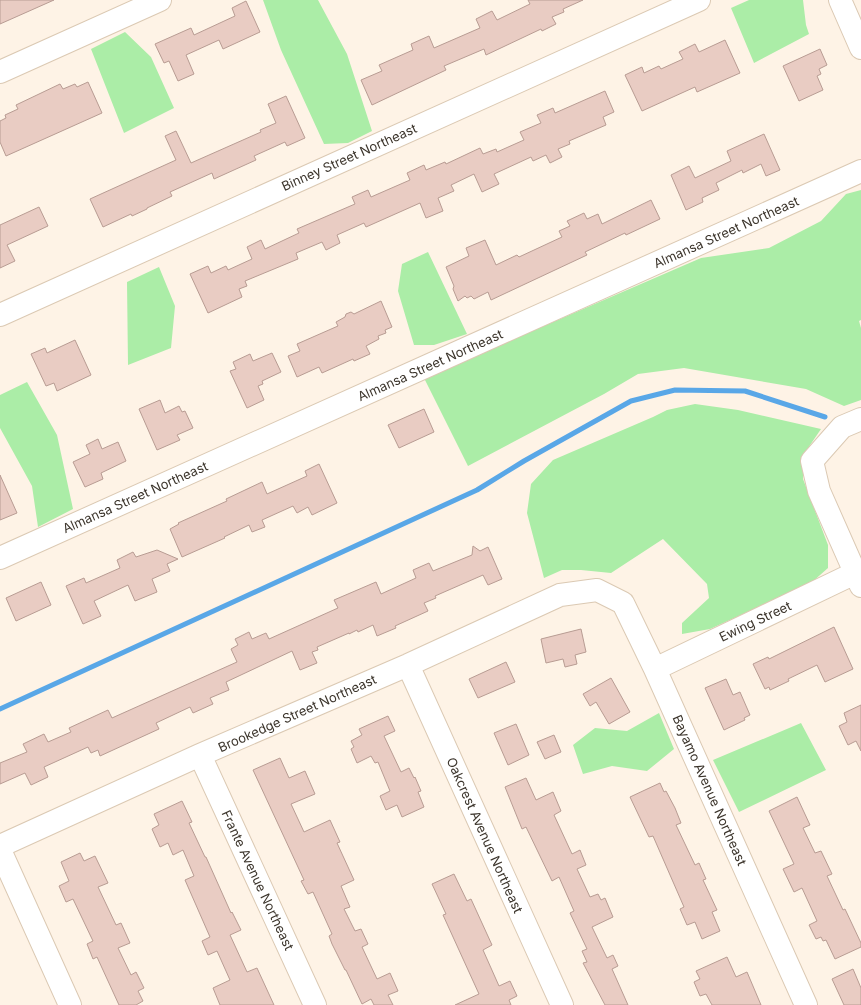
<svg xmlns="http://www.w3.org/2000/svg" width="861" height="1005" viewBox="0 0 861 1005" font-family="Inter,sans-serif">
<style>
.green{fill:#abeda7}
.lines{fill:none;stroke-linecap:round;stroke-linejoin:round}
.stream{stroke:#59a7e7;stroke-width:5}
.building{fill:#e9ccc3;stroke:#b89c93}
.minor-casing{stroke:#dbc9b3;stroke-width:24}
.minor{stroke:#fff;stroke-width:22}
.labels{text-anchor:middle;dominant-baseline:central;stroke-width:3;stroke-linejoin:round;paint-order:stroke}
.street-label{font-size:13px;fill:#3c352c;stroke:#fff}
</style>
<rect width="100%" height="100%" fill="#fef3e6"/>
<!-- green -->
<path class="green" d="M 263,0 L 318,0 L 347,54 L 372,131 L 348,143 L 324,144 L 281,50 Z
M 749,0 L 803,0 L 806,25 L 809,34 L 754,63 L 731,8 Z
M 125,32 L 151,57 L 174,108 L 124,133 L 91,49 Z
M 861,190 L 861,320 L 859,321 L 861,328 L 861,400 L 844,406 L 806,389 L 684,368 L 638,374 L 604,394 L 468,466 L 424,378 L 701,258 L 769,248 L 821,221 L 846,194 Z
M 428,252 L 467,334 L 434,345 L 414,345 L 398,291 L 402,264 Z
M 159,267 L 175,306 L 171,348 L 128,365 L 127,282 Z
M 27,382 L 57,435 L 73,509 L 38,527 L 32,486 L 0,428 L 0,395 Z
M 695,404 L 738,410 L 821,429 L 804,454 L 803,479 L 828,545 L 828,568 L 811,583 L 710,629 L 682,634 L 682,623 L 709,598 L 707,584 L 663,539 L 611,573 L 581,570 L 562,570 L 544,578 L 527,513 L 531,484 L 553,460 L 653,417 L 667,410 Z
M 659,713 L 674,749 L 647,771 L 612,766 L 583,774 L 573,745 L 595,728 L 627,731 Z
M 801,723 L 826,770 L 739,812 L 713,760 Z"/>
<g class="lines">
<!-- stream -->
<path class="stream" d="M 0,709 L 477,490 L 524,461 L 631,401 L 675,390 L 745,391 L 825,417"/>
</g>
<!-- building -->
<path class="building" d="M 0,0 L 54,0 L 0,24 Z
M 528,0 L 583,0 L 563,9 L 564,12 L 552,17 L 556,24 L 542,31 L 541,29 L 486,55 L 484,49 L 444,66 L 446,70 L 372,105 L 361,80 L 382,71 L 379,65 L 413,50 L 411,44 L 429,36 L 434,48 L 480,28 L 476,19 L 492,11 L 497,20 L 530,4 Z
M 246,1 L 260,32 L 223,49 L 219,40 L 186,55 L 194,74 L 178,81 L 169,61 L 164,63 L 155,44 L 191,28 L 194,35 L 235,16 L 232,8 Z
M 725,40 L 740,73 L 697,92 L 695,87 L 642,111 L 625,75 L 642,67 L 644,73 L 659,66 L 661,69 L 683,59 L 679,52 L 695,44 L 699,52 Z
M 820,49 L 827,65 L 819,69 L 821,74 L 817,76 L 823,90 L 799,101 L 783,66 Z
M 88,82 L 102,113 L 6,156 L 0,142 L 0,121 L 6,118 L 5,115 L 18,109 L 16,105 L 60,84 L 63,89 L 75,84 L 77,87 Z
M 605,91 L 614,112 L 603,117 L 606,125 L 569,141 L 570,144 L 558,149 L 562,157 L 550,163 L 546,155 L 533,161 L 531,157 L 494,174 L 499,184 L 482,192 L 474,174 L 451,185 L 454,191 L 438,198 L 443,211 L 426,218 L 420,203 L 366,227 L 364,223 L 337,235 L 340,243 L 326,250 L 322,242 L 296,253 L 298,259 L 245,281 L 247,286 L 239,289 L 242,297 L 208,313 L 190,274 L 208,266 L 211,273 L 226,266 L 228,270 L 252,259 L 247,247 L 261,240 L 265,249 L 299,233 L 297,229 L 355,204 L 352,197 L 368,190 L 371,197 L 410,180 L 407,173 L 424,165 L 426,170 L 445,162 L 446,164 L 480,148 L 483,154 L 496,149 L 497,152 L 524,140 L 520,132 L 541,123 L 537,115 L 553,108 L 555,113 Z
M 286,96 L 305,138 L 287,146 L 285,142 L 254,156 L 256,160 L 214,179 L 212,173 L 170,192 L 172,196 L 147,208 L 147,209 L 132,216 L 131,214 L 103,227 L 90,199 L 176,160 L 165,136 L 176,131 L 191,163 L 261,132 L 260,130 L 276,123 L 268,104 Z
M 764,134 L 780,170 L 766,176 L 761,164 L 743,173 L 742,170 L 716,183 L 719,190 L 702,198 L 703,202 L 686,210 L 671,175 L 689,166 L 695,178 L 731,161 L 727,151 Z
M 651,200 L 660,219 L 626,235 L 625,233 L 585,252 L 587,255 L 491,300 L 488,292 L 474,299 L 471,296 L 467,298 L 465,296 L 458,301 L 453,289 L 454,286 L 446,267 L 469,256 L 466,248 L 485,240 L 496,265 L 517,255 L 519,257 L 562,237 L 559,231 L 570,226 L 567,221 L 584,213 L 587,219 L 598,214 L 602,224 Z
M 39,207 L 48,226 L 7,245 L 15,261 L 0,268 L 0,225 Z
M 381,301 L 392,327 L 385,330 L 386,333 L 378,336 L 379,339 L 366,346 L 370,354 L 354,361 L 353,359 L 322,373 L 319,367 L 297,377 L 288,356 L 300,351 L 297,344 L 338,326 L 336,322 L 345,317 L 346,314 L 351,312 L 354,314 Z
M 75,340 L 91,375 L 57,391 L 54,383 L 46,386 L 31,354 L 45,348 L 47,353 Z
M 272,353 L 281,372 L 262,381 L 263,384 L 258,386 L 264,400 L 247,408 L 230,371 L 236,369 L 233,362 L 250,354 L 253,361 Z
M 160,400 L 165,413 L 179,406 L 182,412 L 185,411 L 193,428 L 177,435 L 180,440 L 157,450 L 139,409 Z
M 424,409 L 434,432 L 399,448 L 388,425 Z
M 98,439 L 102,449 L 118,442 L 126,461 L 101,473 L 103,479 L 85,487 L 73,462 L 90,454 L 86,445 Z
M 319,464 L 337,503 L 312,515 L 308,507 L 297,513 L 293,506 L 262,520 L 265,527 L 252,532 L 249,525 L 224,537 L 225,538 L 182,557 L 170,529 L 179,524 L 178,523 L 227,501 L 226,499 L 262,482 L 267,494 L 307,476 L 305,471 Z
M 0,475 L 17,513 L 0,520 Z
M 473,546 L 480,551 L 488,547 L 502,579 L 488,585 L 483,575 L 435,596 L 436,598 L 424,603 L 428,611 L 395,626 L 396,628 L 377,636 L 373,625 L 358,632 L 357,630 L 349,634 L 349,633 L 317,647 L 318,650 L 312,652 L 317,663 L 300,670 L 292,651 L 226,682 L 229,690 L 210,698 L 213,704 L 193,713 L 190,707 L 156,723 L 159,729 L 124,745 L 100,756 L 98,750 L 91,753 L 88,747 L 44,767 L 48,777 L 31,785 L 25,773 L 0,784 L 0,763 L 27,752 L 23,744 L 44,734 L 48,742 L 71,732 L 69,728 L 108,710 L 112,718 L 237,662 L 231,649 L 238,645 L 235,639 L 249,632 L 252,639 L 266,633 L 269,639 L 338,608 L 334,600 L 376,582 L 381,594 L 416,578 L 413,570 L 429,563 L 433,571 L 472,555 Z
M 157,550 L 178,559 L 167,564 L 170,571 L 152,579 L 157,592 L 135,601 L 128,585 L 94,601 L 101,616 L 83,624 L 66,586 L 84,578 L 86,583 L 120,568 L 117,560 L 133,552 L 136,557 Z
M 41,582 L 51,605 L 16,621 L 6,598 Z
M 834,627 L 853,669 L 825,682 L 817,665 L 788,679 L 789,681 L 770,690 L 769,687 L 765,689 L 753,664 L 768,657 L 769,659 Z
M 581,629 L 586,652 L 575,655 L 577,664 L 565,667 L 563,659 L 546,663 L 541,639 Z
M 506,662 L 515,682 L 478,698 L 469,679 Z
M 611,678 L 630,712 L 609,724 L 596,702 L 590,706 L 583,694 Z
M 726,679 L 733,695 L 740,692 L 750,715 L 744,718 L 745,720 L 724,730 L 705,688 Z
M 861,705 L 861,751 L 856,741 L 848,745 L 839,726 L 847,722 L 844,713 Z
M 388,716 L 395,731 L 384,736 L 401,772 L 409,768 L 414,778 L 415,777 L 421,791 L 418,792 L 424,807 L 402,817 L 397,805 L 386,810 L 380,796 L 390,791 L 378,762 L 375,763 L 371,756 L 357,763 L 351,749 L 354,747 L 351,741 L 362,735 L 359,729 Z
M 516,724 L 529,755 L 508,765 L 494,733 Z
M 554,735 L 561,752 L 545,759 L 537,742 Z
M 280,758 L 289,778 L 305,771 L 315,794 L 291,804 L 304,832 L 330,820 L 340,842 L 337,843 L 354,880 L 341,886 L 350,907 L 344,909 L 355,931 L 361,929 L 368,944 L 362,947 L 377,979 L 390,973 L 398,991 L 388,995 L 393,1005 L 374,1005 L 371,999 L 362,1004 L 346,970 L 345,970 L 332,944 L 329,936 L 332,934 L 313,892 L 308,894 L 301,881 L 304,880 L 253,770 Z
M 526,778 L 536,800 L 553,792 L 561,811 L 554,815 L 572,854 L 580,850 L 586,865 L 577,869 L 590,897 L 598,894 L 601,900 L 605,898 L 613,917 L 592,927 L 607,958 L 613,955 L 618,966 L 612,969 L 628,1005 L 605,1005 L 583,963 L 587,962 L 582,951 L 587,949 L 570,913 L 574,911 L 559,877 L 552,881 L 526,827 L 522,829 L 505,787 Z
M 660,783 L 664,792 L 666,791 L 675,808 L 681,823 L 676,825 L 695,865 L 699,863 L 706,879 L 703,880 L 717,910 L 712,912 L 720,931 L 702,939 L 695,922 L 687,925 L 680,909 L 684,907 L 653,836 L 649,837 L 630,797 Z
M 797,797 L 810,825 L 803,828 L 815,853 L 821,851 L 832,874 L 827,876 L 843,910 L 845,909 L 861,943 L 861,947 L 835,959 L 826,940 L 823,941 L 821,937 L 816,939 L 809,925 L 817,921 L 802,888 L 794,892 L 783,869 L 794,864 L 769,811 Z
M 182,801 L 192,822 L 189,823 L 205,857 L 206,857 L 231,913 L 232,912 L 241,930 L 230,935 L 247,972 L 257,968 L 274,1005 L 220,1005 L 213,988 L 230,980 L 217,951 L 208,955 L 202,941 L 210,937 L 185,880 L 194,876 L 183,850 L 173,855 L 168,843 L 160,847 L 152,829 L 159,825 L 154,814 Z
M 80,853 L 84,861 L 95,856 L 108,883 L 98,887 L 116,925 L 121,923 L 130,943 L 118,948 L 131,975 L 136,972 L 144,988 L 138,991 L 143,1001 L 136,1005 L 119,1005 L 97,957 L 93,959 L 87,944 L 93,941 L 73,899 L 66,902 L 59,886 L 69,881 L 61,862 Z
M 454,874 L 467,901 L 471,899 L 492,945 L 483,950 L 499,986 L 510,981 L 517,996 L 509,1000 L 511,1005 L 455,1005 L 479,994 L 443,915 L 446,914 L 432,884 Z
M 727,957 L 736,977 L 747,972 L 761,1005 L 712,1005 L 706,994 L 700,996 L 694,982 L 700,979 L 696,971 Z
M 853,969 L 861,988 L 861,1005 L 844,1005 L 832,979 Z"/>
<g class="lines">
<defs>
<path id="minor" d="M 840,0 L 861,48
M 0,72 L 160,0
M 0,315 L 699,0
M 0,558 L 861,171
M 861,586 L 819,491 L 812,461 L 842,427 L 861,419
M 408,665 L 562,1005
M 655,669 L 855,573
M 200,755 L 315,1005
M 0,846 L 200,755 L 408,665 L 560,595 L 597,590 L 623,603 L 655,669 L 806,1005
M 0,850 L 70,1005"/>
</defs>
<!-- minor casing -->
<use href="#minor" class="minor-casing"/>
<!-- minor -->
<use href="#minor" class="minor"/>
</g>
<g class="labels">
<!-- street labels -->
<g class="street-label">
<text transform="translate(349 157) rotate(-24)">Binney Street Northeast</text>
<text transform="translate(726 232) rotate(-24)">Almansa Street Northeast</text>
<text transform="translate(430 365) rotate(-24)">Almansa Street Northeast</text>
<text transform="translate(135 497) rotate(-24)">Almansa Street Northeast</text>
<text transform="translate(755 621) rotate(-25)">Ewing Street</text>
<text transform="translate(297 713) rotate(-24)">Brookedge Street Northeast</text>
<text transform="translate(710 790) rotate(66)">Bayamo Avenue Northeast</text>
<text transform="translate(485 835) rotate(66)">Oakcrest Avenue Northeast</text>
<text transform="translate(258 880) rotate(65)">Frante Avenue Northeast</text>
</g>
</g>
</svg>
